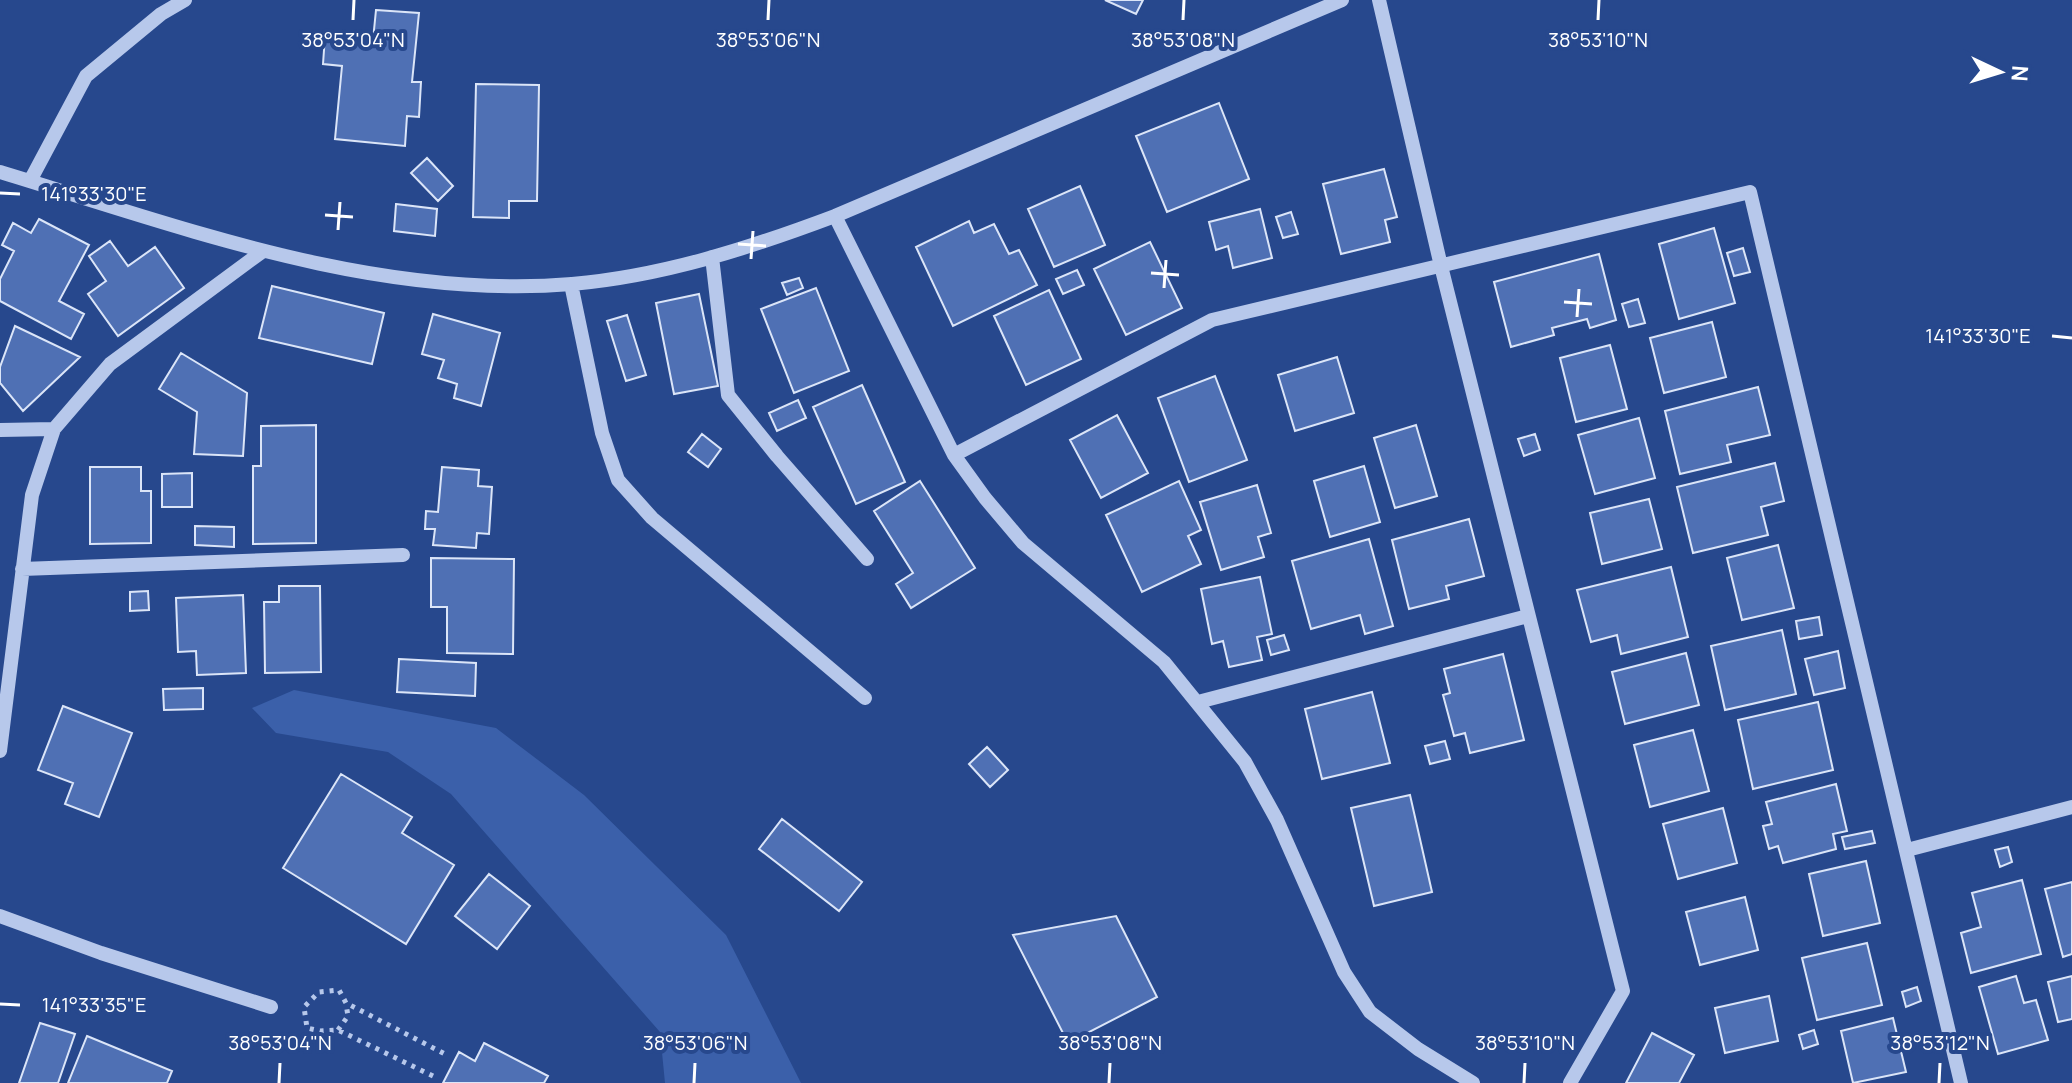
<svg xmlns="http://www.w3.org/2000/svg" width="2072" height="1083" viewBox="0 0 2072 1083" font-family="Manrope,sans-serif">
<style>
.green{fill:#3b60aa}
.building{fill:#4f70b4;stroke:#dbe5f8;stroke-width:2}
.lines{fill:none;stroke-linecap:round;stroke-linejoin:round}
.path{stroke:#b7c8eb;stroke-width:5;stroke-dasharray:4 6;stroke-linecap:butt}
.minor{stroke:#b7c8eb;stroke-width:14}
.ticks{fill:none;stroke:#fff;stroke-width:3}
.ticks-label{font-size:20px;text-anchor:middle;fill:#fff;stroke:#27488d;stroke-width:8;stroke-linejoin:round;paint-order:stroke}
</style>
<rect width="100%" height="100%" fill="#27488d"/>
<!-- green -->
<path class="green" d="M 294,690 L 496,728 L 584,795 L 726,935 L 801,1083 L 665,1083 L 660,1032 L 451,794 L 388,752 L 276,733 L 252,708 Z"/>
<!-- building -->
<path class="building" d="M 1105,0 L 1143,0 L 1136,14 Z
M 376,10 L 419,13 L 412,82 L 421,82 L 419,117 L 407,116 L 405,146 L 335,139 L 342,66 L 323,64 L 325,36 L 373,40 Z
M 476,84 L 539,85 L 537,201 L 509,201 L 509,218 L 473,217 Z
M 1219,103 L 1249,179 L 1167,212 L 1136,136 Z
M 427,158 L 453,186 L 438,201 L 411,173 Z
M 1384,169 L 1397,217 L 1385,220 L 1390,242 L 1341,254 L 1323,184 Z
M 1080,186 L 1105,245 L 1054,267 L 1028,209 Z
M 396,204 L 437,209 L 435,236 L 394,231 Z
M 1260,209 L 1272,258 L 1233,268 L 1228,246 L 1216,250 L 1209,222 Z
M 1291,212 L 1298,234 L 1283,238 L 1276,217 Z
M 39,219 L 89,245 L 59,301 L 84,314 L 71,339 L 0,301 L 0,279 L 14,251 L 2,245 L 13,223 L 31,233 Z
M 969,221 L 974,233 L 994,224 L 1009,254 L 1019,250 L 1037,285 L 953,326 L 916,247 Z
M 1714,228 L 1735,303 L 1679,319 L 1659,244 Z
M 110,241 L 128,266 L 155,247 L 184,288 L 118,336 L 88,294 L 106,281 L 89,256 Z
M 1150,242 L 1182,308 L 1126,335 L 1094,269 Z
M 1743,248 L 1750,272 L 1734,276 L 1727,253 Z
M 1599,254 L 1616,320 L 1590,328 L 1587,319 L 1552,328 L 1554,335 L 1511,347 L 1494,282 Z
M 1077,270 L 1084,285 L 1063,294 L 1056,279 Z
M 799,278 L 803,288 L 787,295 L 782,283 Z
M 272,286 L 384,313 L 372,364 L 259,338 Z
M 816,288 L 849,371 L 794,393 L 761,309 Z
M 1049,290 L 1081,359 L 1026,385 L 994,316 Z
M 699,294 L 718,386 L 674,394 L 656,303 Z
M 1638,299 L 1645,323 L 1629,327 L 1622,304 Z
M 433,314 L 500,333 L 481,406 L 454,398 L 457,384 L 438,378 L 444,360 L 422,354 Z
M 627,315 L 646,375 L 626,381 L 607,321 Z
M 1712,322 L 1726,377 L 1664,393 L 1650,338 Z
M 15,326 L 80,357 L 23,411 L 0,383 L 0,367 Z
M 1610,345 L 1627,409 L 1576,422 L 1560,358 Z
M 181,353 L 247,393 L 243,456 L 194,454 L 197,412 L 159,389 Z
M 1337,357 L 1354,413 L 1295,431 L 1278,375 Z
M 1215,376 L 1247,460 L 1189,482 L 1158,398 Z
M 862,385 L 905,482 L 856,504 L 813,407 Z
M 1758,387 L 1770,435 L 1727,445 L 1731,462 L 1680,474 L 1665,411 Z
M 798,400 L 806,418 L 777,431 L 769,413 Z
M 1117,415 L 1148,473 L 1101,498 L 1070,440 Z
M 1639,418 L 1655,478 L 1595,494 L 1578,435 Z
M 316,425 L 316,543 L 253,544 L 253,466 L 261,466 L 261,426 Z
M 1416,425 L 1437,496 L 1395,508 L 1374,438 Z
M 702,434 L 721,449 L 708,467 L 688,452 Z
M 1535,434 L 1540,450 L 1524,456 L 1518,439 Z
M 1775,463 L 1784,501 L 1761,507 L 1768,535 L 1693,553 L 1677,487 Z
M 1364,466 L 1380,522 L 1330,537 L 1314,481 Z
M 90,467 L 141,467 L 141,491 L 151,491 L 151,543 L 90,544 Z
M 442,467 L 479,470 L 478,486 L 492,487 L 489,534 L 477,533 L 476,548 L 433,545 L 435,529 L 425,529 L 426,511 L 438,512 Z
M 192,473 L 192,507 L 162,507 L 162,474 Z
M 920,481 L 975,568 L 911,608 L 896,584 L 913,573 L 874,511 Z
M 1179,481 L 1201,530 L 1188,536 L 1201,564 L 1142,592 L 1106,515 Z
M 1257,485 L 1271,533 L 1258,537 L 1264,557 L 1221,570 L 1200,502 Z
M 1649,499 L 1662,549 L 1602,564 L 1590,513 Z
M 1469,519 L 1484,576 L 1446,586 L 1449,599 L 1409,609 L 1392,540 Z
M 195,526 L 234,527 L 234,547 L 195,545 Z
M 1369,539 L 1393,626 L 1365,634 L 1360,615 L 1311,629 L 1292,561 Z
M 1778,545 L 1794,608 L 1742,620 L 1727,558 Z
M 431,558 L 514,559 L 513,654 L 447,653 L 447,607 L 431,607 Z
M 1671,567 L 1688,637 L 1621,654 L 1617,635 L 1591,642 L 1577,590 Z
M 1260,577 L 1272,634 L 1257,637 L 1262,660 L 1229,667 L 1223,641 L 1212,644 L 1201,589 Z
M 279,586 L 320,586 L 321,672 L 265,673 L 264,602 L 279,602 Z
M 148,591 L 149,610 L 130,611 L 130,592 Z
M 243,595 L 246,673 L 197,675 L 196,651 L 178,652 L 176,598 Z
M 1819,617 L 1822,635 L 1799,639 L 1796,621 Z
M 1782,630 L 1796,694 L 1725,710 L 1711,646 Z
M 1284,635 L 1289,650 L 1271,655 L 1267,640 Z
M 1838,651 L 1845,688 L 1814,695 L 1805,659 Z
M 1686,653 L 1699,705 L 1625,724 L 1612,672 Z
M 1503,654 L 1524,740 L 1470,753 L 1465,733 L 1454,736 L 1443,695 L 1450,693 L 1444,669 Z
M 399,659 L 476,663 L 475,696 L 397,692 Z
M 203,688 L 203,709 L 164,710 L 163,689 Z
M 1372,692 L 1390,763 L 1322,779 L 1305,709 Z
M 1818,702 L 1833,770 L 1753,789 L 1738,720 Z
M 63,706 L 132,733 L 99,817 L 65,804 L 73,783 L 38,770 Z
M 1693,730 L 1709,791 L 1650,807 L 1634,745 Z
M 1445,741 L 1450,759 L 1430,764 L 1425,746 Z
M 987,747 L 1008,770 L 990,787 L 969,764 Z
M 341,774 L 412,817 L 402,833 L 454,865 L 406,944 L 283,868 Z
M 1836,784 L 1847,831 L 1833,834 L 1836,849 L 1783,863 L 1778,846 L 1769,849 L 1763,826 L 1772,824 L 1766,802 Z
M 1410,795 L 1432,892 L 1374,906 L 1351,808 Z
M 1723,808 L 1737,863 L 1678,879 L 1663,824 Z
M 782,819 L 862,882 L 839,911 L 759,849 Z
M 1872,831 L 1875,843 L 1845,849 L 1842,837 Z
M 2008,847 L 2012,862 L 2000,867 L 1995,850 Z
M 1866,861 L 1880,923 L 1823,936 L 1809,874 Z
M 489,874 L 530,906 L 497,949 L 455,916 Z
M 2022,880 L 2041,954 L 1971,973 L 1961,933 L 1981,927 L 1972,893 Z
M 2072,882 L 2072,954 L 2063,957 L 2045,889 Z
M 1745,897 L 1758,950 L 1700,965 L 1686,912 Z
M 1116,916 L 1157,997 L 1068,1043 L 1013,935 Z
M 1867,943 L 1882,1005 L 1817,1020 L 1802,958 Z
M 2016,976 L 2024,1003 L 2036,1000 L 2048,1040 L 1998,1054 L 1979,987 Z
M 2072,976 L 2072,1019 L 2058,1022 L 2048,982 Z
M 1917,987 L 1921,1001 L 1906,1007 L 1902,992 Z
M 1769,996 L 1778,1041 L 1725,1053 L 1715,1008 Z
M 1893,1018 L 1906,1072 L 1853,1083 L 1841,1031 Z
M 40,1023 L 75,1034 L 58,1083 L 19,1083 Z
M 1814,1030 L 1818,1044 L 1803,1049 L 1799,1035 Z
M 1652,1033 L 1694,1055 L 1679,1083 L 1626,1083 Z
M 87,1036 L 172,1071 L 167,1083 L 68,1083 Z
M 484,1043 L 548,1076 L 544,1083 L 443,1083 L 459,1052 L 475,1061 Z"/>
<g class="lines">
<!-- path -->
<path class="path" d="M 338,1030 L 348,1016 L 346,1004
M 433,1076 L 338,1030 L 320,1031 L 307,1028 L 304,1007 L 319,992 L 339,990 L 346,1003 L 445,1054"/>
<!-- minor -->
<path class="minor" d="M 1379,0 L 1441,266 L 1623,991 L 1570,1083
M 0,172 C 184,228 376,300 572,284 C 663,276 750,248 835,216 L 1342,0
M 30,181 L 86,76 L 161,14 L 185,0
M 835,216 L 954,455 L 985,498 L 1023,543 L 1164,662 L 1245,762 L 1277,820 L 1344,972 L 1370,1012 L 1418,1049 L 1473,1083
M 712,257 L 728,395 L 777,456 L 867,559
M 571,284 L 602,433 L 618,480 L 652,518 L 865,698
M 0,430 L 54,429
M 954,455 L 1212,320 L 1750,192 L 1961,1083
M 22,569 L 403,555
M 1198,702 L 1528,616
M 0,751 L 32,495 L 54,429 L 110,364 L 263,251
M 1907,850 L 2072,807
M 0,916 L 101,953 L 271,1007"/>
</g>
<!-- ticks -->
<path class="ticks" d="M 353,20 L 354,0M 768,20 L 769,0M 1183,20 L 1184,0M 1598,20 L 1599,0M 0,193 L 20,194M 325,215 L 353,217M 338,230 L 340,202M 738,244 L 766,246M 751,259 L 753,231M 1151,273 L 1179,275M 1164,288 L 1166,260M 1564,302 L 1592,304M 1577,317 L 1579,289M 2052,336 L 2072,338M 0,1004 L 20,1005M 279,1083 L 280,1063M 694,1083 L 695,1063M 1109,1083 L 1110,1063M 1524,1083 L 1525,1063M 1939,1083 L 1940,1063"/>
<g class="ticks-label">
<text x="353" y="47">38°53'04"N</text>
<text x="768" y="47">38°53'06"N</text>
<text x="1183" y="47">38°53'08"N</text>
<text x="1598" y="47">38°53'10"N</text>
<text x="94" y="201">141°33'30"E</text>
<text x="1978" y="343">141°33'30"E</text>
<text x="94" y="1012">141°33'35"E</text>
<text x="280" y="1050">38°53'04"N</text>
<text x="695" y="1050">38°53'06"N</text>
<text x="1110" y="1050">38°53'08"N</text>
<text x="1525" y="1050">38°53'10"N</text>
<text x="1940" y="1050">38°53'12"N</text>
</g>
<!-- north arrow -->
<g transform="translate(2000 72) rotate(94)" stroke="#27488d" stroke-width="6" paint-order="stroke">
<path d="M0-6L14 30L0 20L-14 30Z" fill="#ffffff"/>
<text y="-12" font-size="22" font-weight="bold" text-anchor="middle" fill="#ffffff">N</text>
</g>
</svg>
